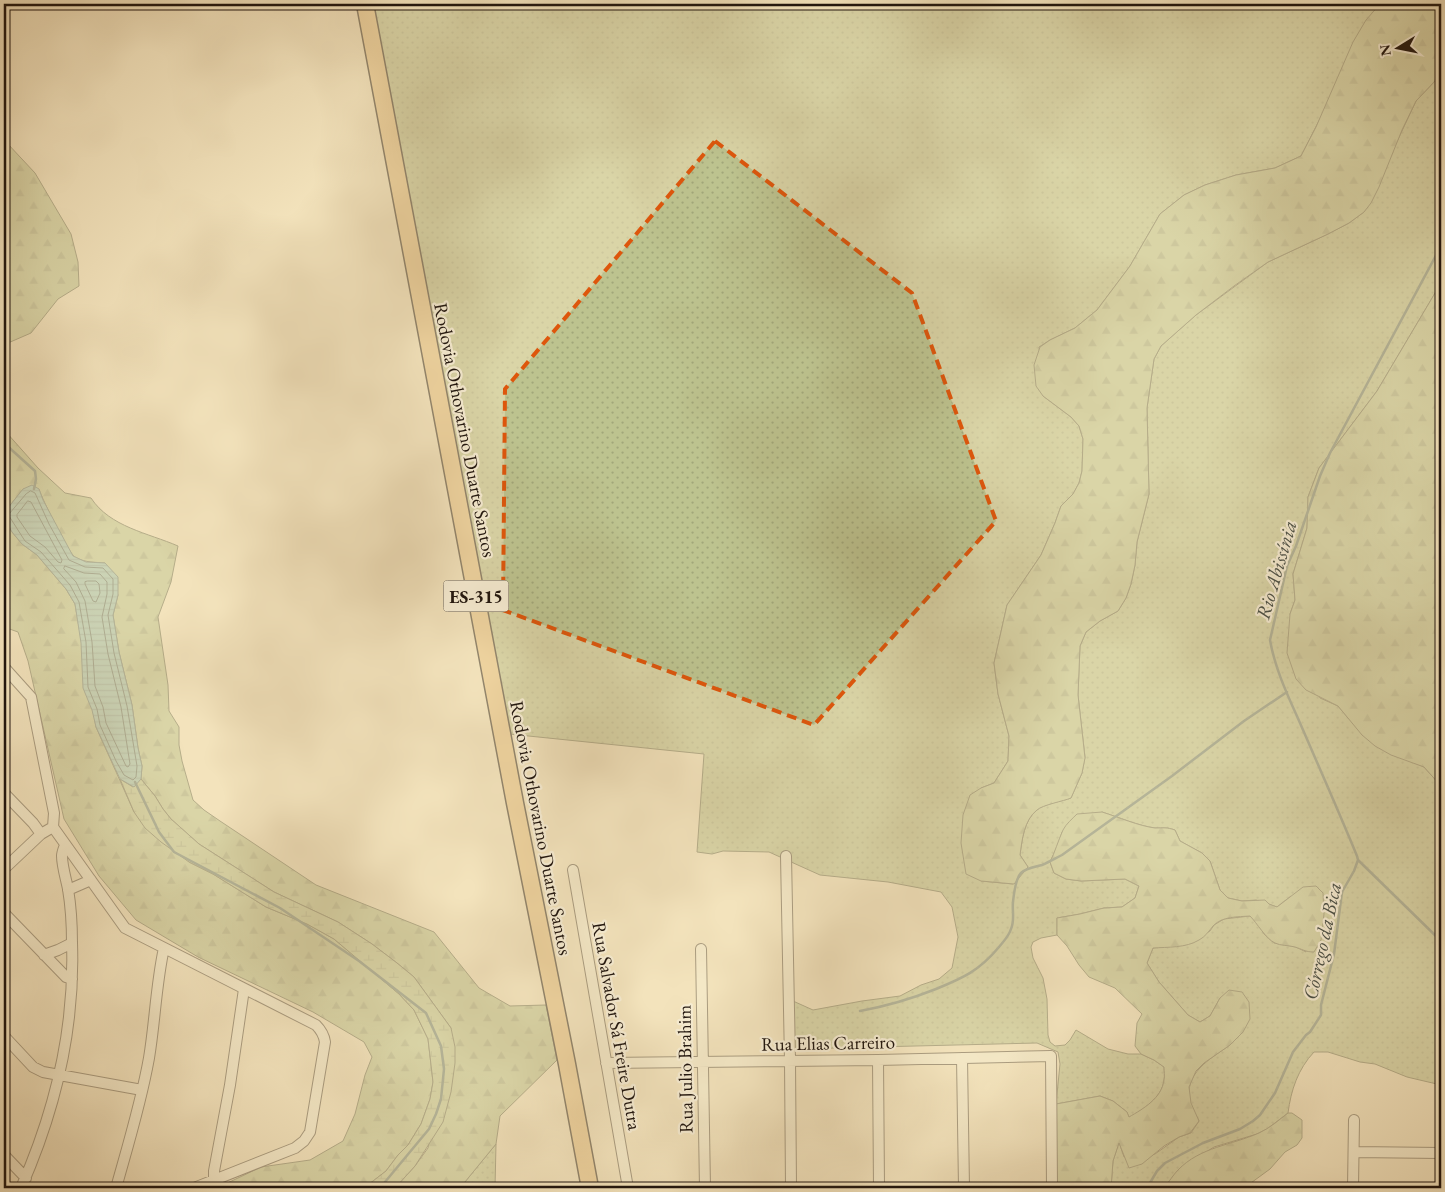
<svg xmlns="http://www.w3.org/2000/svg" width="1445" height="1192" viewBox="0 0 1445 1192" font-family="'EB Garamond',serif">
<style>
.grass{fill:url(#grass-dots);stroke:#6e6c4e}
.forest{fill:url(#forest-firs);stroke:#6e6c4e}
.wetland{fill:url(#wetland-marsh);stroke:#6e6c4e}
.water{fill:url(#water-rules);stroke:#6a7a6d}
.lines{fill:none;stroke-linecap:round;stroke-linejoin:round}
.shore{stroke:#5e6a5e;stroke-width:1}
.stream{stroke:#6a7a6d;stroke-width:2.5}
.street-casing{stroke:#55483a;stroke-width:12}
.primary-casing{stroke:#20150e;stroke-width:19}
.street{stroke:#f7edd3;stroke-width:10}
.primary{stroke:#eac27e;stroke-width:16}
.marked{fill:none;stroke:#de560c;stroke-width:4;stroke-dasharray:10 6;stroke-linejoin:round}
.labels{text-anchor:middle;dominant-baseline:central;stroke-width:4.5;stroke-linejoin:round;paint-order:stroke}
.shield{fill:#f7edd3;stroke:#605649;stroke-width:1}
.shield-label{font-size:18px;font-weight:bold;fill:#20150e}
.street-label{font-size:19px;fill:#20150e;stroke:#f7edd3}
.water-label{font-size:20px;font-style:italic;fill:#4b5046;stroke:#f7edd3}
</style>
<defs>
<pattern id="grass-dots" width="8" height="8" patternUnits="userSpaceOnUse" patternTransform="scale(1.25)"><rect width="8" height="8" fill="#bdc38f"/><path d="M2 2h.1M6 6h.1" fill="none" stroke="#a2a77a" stroke-width="1.8" stroke-linecap="round"/></pattern>
<pattern id="forest-firs" width="22" height="20" patternUnits="userSpaceOnUse" patternTransform="scale(1.25)"><rect width="22" height="20" fill="#bdc38f"/><path d="M5 1l3.5 6h-7zM16 11l3.5 6h-7z" fill="#a2a77a"/></pattern>
<pattern id="wetland-marsh" width="20" height="14" patternUnits="userSpaceOnUse" patternTransform="scale(1.25)"><rect width="20" height="14" fill="#bdc38f"/><path d="M1 5h8M5 5V1M11 12h8M15 12V8" fill="none" stroke="#a2a77a"/></pattern>
<pattern id="water-rules" width="6" height="5" patternUnits="userSpaceOnUse" patternTransform="scale(1.25)"><rect width="6" height="5" fill="#9cbead"/><path d="M0 2.5h6" fill="none" stroke="#86a294"/></pattern>
</defs>
<rect width="100%" height="100%" fill="#f3e3bc"/>
<filter id="stains"><feTurbulence type="fractalNoise" baseFrequency=".004" numOctaves="4"/><feColorMatrix values="0 0 0 0 .2 0 0 0 0 .09 0 0 0 0 .02 0 0 0 .5 -.17"/></filter>
<radialGradient id="worn" r=".72"><stop offset=".6" stop-color="#630" stop-opacity="0"/><stop offset="1" stop-color="#630" stop-opacity=".3"/></radialGradient>
<!-- grass -->
<path class="grass" d="M 370,4 L 1380,4 L 1378,5 L 1301,156 L 1275,168 L 1236,175 L 1205,185 L 1184,195 L 1160,214 L 1130,266 L 1097,310 L 1075,328 L 1050,340 L 1039,347 L 1043,396 L 1071,417 L 1079,426 L 1083,439 L 1082,471 L 1079,483 L 1073,494 L 1061,506 L 1055,523 L 1041,555 L 1007,605 L 994,663 L 998,694 L 1009,736 L 1008,761 L 994,783 L 981,788 L 981,881 L 1013,884 L 1028,867 L 1020,855 C 1022,840 1024,820 1037,810 C 1043,804 1063,801 1071,798 L 1082,773 L 1085,757 L 1078,695 L 1080,646 L 1086,632 L 1100,621 L 1118,611 L 1126,598 L 1131,584 L 1135,565 L 1137,542 L 1149,494 L 1147,408 L 1154,359 L 1161,346 L 1196,315 L 1268,262 L 1328,234 L 1349,223 L 1364,212 L 1416,101 L 1435,81 L 1441,58 L 1441,283 L 1377,391 L 1319,468 L 1308,497 L 1307,528 L 1293,574 L 1295,600 L 1290,614 L 1320,698 L 1338,706 L 1350,720 L 1409,760 L 1424,767 L 1441,786 L 1441,1085 L 1407,1077 L 1375,1064 L 1360,1062 L 1328,1052 L 1314,1052 C 1298,1069 1291,1090 1288,1113 L 1267,1129 L 1257,1134 L 1214,1147 L 1179,1169 L 1164,1188 L 1111,1188 L 1113,1161 L 1119,1142 L 1124,1157 L 1155,1154 L 1179,1137 L 1191,1133 L 1199,1121 C 1196,1115 1192,1109 1190,1103 C 1183,1073 1210,1059 1230,1045 L 1220,998 L 1210,1016 L 1200,1022 L 1188,1015 L 1159,982 L 1147,963 L 1153,948 L 1185,945 L 1210,931 L 1214,925 L 1224,919 L 1250,916 L 1258,923 L 1264,934 L 1274,943 L 1296,947 L 1306,952 L 1291,896 L 1277,907 L 1256,900 L 1242,901 L 1228,898 L 1220,890 L 1210,861 L 1202,853 L 1180,841 L 1175,830 C 1166,827 1164,828 1155,828 C 1139,826 1118,817 1102,812 L 1062,832 L 1058,845 L 1050,862 L 1054,873 L 1066,879 L 1081,881 L 1125,879 L 1139,886 L 1135,898 L 1122,907 L 1104,908 L 1080,914 L 1057,918 L 1057,935 L 1041,938 L 1033,942 L 1031,947 L 1033,958 L 1043,978 L 1047,999 L 1048,1035 L 1050,1042 L 1055,1046 L 1065,1045 L 1070,1040 L 1076,1030 L 1108,1049 L 1128,1054 L 1141,1054 L 1154,1060 L 1164,1067 C 1164,1071 1165,1076 1164,1080 C 1162,1098 1143,1109 1129,1118 L 1127,1112 L 1113,1101 L 1100,1096 L 1056,1104 L 1060,1064 L 1058,1052 L 1037,1043 L 794,1049 L 793,1001 L 813,1010 L 862,1001 L 900,996 L 921,985 L 939,979 L 952,968 L 958,937 L 952,907 L 941,892 L 888,882 L 820,875 L 769,852 L 723,851 L 712,854 L 697,852 L 704,754 L 509,734 Z
M 496,1144 L 495,1188 L 460,1188 Z"/>
<!-- forest -->
<path class="forest" d="M 1380,4 L 1441,4 L 1441,58 L 1435,81 L 1416,101 L 1402,130 L 1379,187 L 1371,203 L 1364,212 L 1349,223 L 1328,234 L 1268,262 L 1234,286 L 1196,315 L 1161,346 L 1154,359 L 1147,408 L 1149,494 L 1137,542 L 1135,565 L 1131,584 L 1126,598 L 1118,611 L 1100,621 L 1086,632 L 1080,646 L 1078,695 L 1085,758 L 1082,773 L 1071,798 C 1064,801 1042,805 1037,810 C 1024,820 1022,840 1020,855 L 1028,867 L 1014,884 L 981,881 L 966,874 L 961,843 L 963,815 L 970,795 L 981,788 L 994,783 L 1008,761 L 1009,736 L 998,694 L 994,663 L 1007,605 L 1041,555 L 1055,523 L 1061,506 L 1073,494 L 1079,483 L 1082,471 L 1083,439 L 1079,426 L 1071,417 L 1043,396 L 1036,386 L 1034,365 L 1040,347 L 1050,340 L 1075,328 L 1097,310 L 1130,266 L 1160,214 L 1184,195 L 1205,185 L 1236,175 L 1275,168 L 1301,156 L 1316,127 L 1353,42 L 1366,20 Z
M 4,141 L 7,143 L 35,173 L 71,234 L 78,262 L 79,286 L 58,299 L 31,333 L 8,343 L 4,353 L 4,292 L 9,281 L 8,263 L 4,246 Z
M 1441,283 L 1441,786 L 1424,767 L 1391,755 L 1375,746 L 1362,735 L 1338,706 L 1306,690 L 1296,679 L 1287,653 L 1290,614 L 1295,600 L 1293,574 L 1307,528 L 1308,497 L 1319,468 L 1377,391 Z
M 4,427 L 6,432 L 38,468 L 65,493 L 91,498 C 110,527 148,533 178,546 L 171,582 L 158,617 L 168,685 L 169,711 L 179,727 L 179,745 L 182,761 L 193,800 L 204,810 L 220,821 L 316,885 L 434,932 L 479,988 L 510,1006 L 546,1005 L 557,1060 L 500,1116 L 496,1144 L 460,1188 L 395,1188 L 415,1166 L 428,1148 L 451,1028 L 414,977 L 397,963 L 372,944 L 338,922 L 274,892 L 199,844 L 171,819 L 163,809 L 155,796 L 141,779 L 142,766 L 138,748 L 132,705 L 119,652 L 113,615 L 118,595 L 105,563 C 95,562 85,563 75,557 C 69,554 42,499 39,489 L 23,489 L 4,513 Z
M 4,517 L 12,532 L 22,544 L 37,555 L 66,589 L 75,604 L 96,727 L 134,812 L 189,862 L 213,874 L 266,907 L 307,924 L 334,939 L 399,994 L 414,1010 L 428,1039 L 433,1082 L 430,1099 L 421,1124 L 408,1145 L 398,1155 L 386,1171 L 364,1188 L 217,1188 L 261,1167 L 310,1160 L 343,1141 L 355,1114 L 365,1075 L 372,1057 L 364,1042 L 313,1012 L 198,957 L 136,920 L 99,876 L 64,819 L 28,661 L 18,632 L 4,627 Z
M 1102,812 C 1118,817 1139,826 1155,828 C 1164,828 1166,827 1175,830 L 1180,841 L 1202,853 L 1210,861 L 1220,890 L 1228,898 L 1242,901 L 1265,900 L 1269,904 L 1277,907 L 1303,887 L 1316,886 L 1323,893 L 1324,914 L 1321,940 L 1314,952 C 1305,952 1302,949 1295,947 C 1288,945 1281,946 1275,943 C 1266,939 1257,923 1250,916 C 1238,917 1222,916 1213,926 C 1209,931 1205,937 1199,940 C 1186,948 1168,947 1153,948 L 1147,963 L 1159,982 L 1188,1015 L 1200,1022 L 1210,1016 L 1220,998 L 1229,990 L 1242,992 L 1249,1002 L 1250,1019 L 1243,1032 L 1230,1045 L 1204,1063 L 1196,1071 L 1189,1087 L 1191,1103 L 1199,1121 L 1190,1133 L 1179,1137 L 1164,1146 L 1142,1164 L 1129,1168 L 1119,1143 L 1113,1161 L 1111,1188 L 1055,1188 L 1056,1104 L 1100,1096 L 1113,1101 L 1127,1112 L 1129,1117 C 1143,1109 1162,1098 1164,1080 C 1165,1076 1164,1071 1164,1067 L 1154,1060 L 1141,1054 L 1135,1046 L 1137,1023 L 1142,1014 L 1115,988 L 1089,977 L 1079,965 L 1067,946 L 1057,935 L 1057,918 L 1080,914 L 1104,908 L 1122,907 L 1135,898 L 1139,886 L 1125,879 L 1081,881 L 1066,879 L 1054,873 L 1050,862 C 1055,852 1058,841 1063,830 C 1066,824 1072,819 1077,814 Z
M 1288,1113 L 1292,1113 L 1302,1120 L 1302,1138 L 1297,1145 L 1285,1152 L 1270,1169 L 1244,1188 L 1164,1188 C 1169,1182 1173,1175 1178,1170 C 1200,1147 1232,1145 1259,1133 C 1270,1128 1279,1120 1288,1113 Z"/>
<!-- wetland -->
<path class="wetland" d="M 120,779 L 133,787 L 141,779 L 155,796 L 163,809 L 171,819 L 199,844 L 274,892 L 338,922 L 372,944 L 397,963 L 414,977 L 451,1028 L 455,1047 L 455,1063 L 451,1092 L 443,1122 L 415,1166 L 395,1188 L 364,1188 L 386,1171 L 398,1155 L 408,1145 L 421,1124 L 430,1099 L 433,1082 L 428,1039 L 414,1010 L 399,994 L 334,939 L 307,924 L 266,907 L 213,874 L 189,862 L 161,842 L 145,828 L 134,812 Z"/>
<!-- water -->
<path class="water" d="M 32,485 L 39,489 L 43,500 L 73,556 L 86,562 L 105,563 L 118,577 L 118,595 L 113,615 L 119,652 L 132,705 L 138,748 L 142,766 L 141,779 L 134,787 L 120,779 L 96,727 L 92,710 L 83,688 L 81,643 L 75,604 L 66,589 L 37,555 L 22,544 L 12,532 L 4,517 L 4,513 L 23,489 Z"/>
<g class="lines">
<!-- shore -->
<path class="shore" d="M 31,491 L 35,493 L 49,524 L 69,560 L 85,567 L 103,568 L 113,579 L 113,594 L 108,615 L 114,653 L 127,706 L 137,766 L 136,777 L 133,780 L 124,775 L 116,761 L 100,725 L 97,709 L 88,687 L 86,642 L 79,602 L 70,585 L 41,552 L 25,541 L 9,516 L 9,514 L 26,494 Z
M 28,501 L 31,502 L 62,560 L 61,563 L 58,562 L 45,547 L 30,536 L 17,517 L 17,515 Z
M 65,566 L 84,573 L 100,574 L 107,582 L 107,594 L 102,617 L 108,654 L 121,707 L 130,764 L 128,767 L 126,766 L 106,723 L 103,707 L 95,686 L 92,642 L 85,601 L 76,582 L 64,569 Z
M 88,581 L 96,581 L 99,584 L 100,593 L 96,602 L 93,601 L 85,584 L 85,582 Z"/>
<!-- stream -->
<path class="stream" d="M 1441,207 L 1438,211 L 1441,224
M 1441,246 L 1330,453 L 1320,476 L 1296,546 L 1287,566 L 1270,640 C 1275,669 1288,696 1300,723 C 1319,767 1339,812 1357,856 L 1358,860 L 1441,941
M 4,443 L 35,471 L 36,479 L 34,489
M 135,782 L 159,832 L 174,852 L 280,908 L 359,961 L 426,1013 L 441,1046 L 444,1069 L 441,1099 L 436,1114 L 429,1129 L 380,1188
M 860,1011 C 887,1006 911,999 936,989 C 963,978 979,971 999,947 C 1003,942 1009,936 1011,929 C 1015,920 1012,911 1013,902 C 1014,894 1015,879 1021,873 C 1026,868 1035,867 1042,865 C 1049,862 1056,858 1062,855 L 1172,776 L 1244,721 L 1287,692
M 1147,1188 L 1157,1171 L 1165,1163 L 1203,1143 L 1240,1129 L 1253,1121 L 1260,1115 L 1275,1093 L 1293,1052 L 1306,1035 L 1310,1032 L 1321,1015 L 1321,1005 L 1334,954 L 1342,892 L 1354,871 L 1358,860"/>
<defs>
<path id="street" d="M 4,667 L 31,697 L 54,813 L 53,827 L 125,928 L 316,1025 C 321,1030 324,1035 325,1042 L 310,1132 L 304,1141 L 295,1148 L 194,1188
M 4,793 L 33,823 L 41,834
M 786,856 L 790,1061 L 791,1188
M 4,869 L 41,834 L 53,827
M 573,870 L 628,1188
M 68,890 L 91,880
M 4,913 L 66,977 L 72,979
M 701,949 L 705,1188
M 44,955 L 58,950 L 72,943
M 4,1036 L 33,1067 L 43,1072 L 142,1090
M 962,1058 L 964,1188
M 878,1060 L 879,1188
M 606,1063 L 878,1060 L 1051,1056 L 1052,1188
M 1354,1152 L 1441,1153
M 4,1155 L 26,1178
M 214,1180 L 214,1171 L 230,1085 L 244,989
M 21,1188 C 55,1111 75,1027 72,943 C 72,925 71,907 68,889 C 66,879 62,866 62,856 C 62,852 64,848 65,845
M 116,1188 C 128,1145 141,1103 149,1058 C 155,1022 156,984 164,948
M 1353,1188 L 1354,1120"/>
<path id="primary" d="M 365,4 L 515,803 L 567,1064 L 590,1188"/>
</defs>
<!-- street casing -->
<use href="#street" class="street-casing"/>
<!-- primary casing -->
<use href="#primary" class="primary-casing"/>
<!-- street -->
<use href="#street" class="street"/>
<!-- primary -->
<use href="#primary" class="primary"/>
</g>
<!-- marked area -->
<path d="M0 0H1445V1192H0ZM 715,141 L 912,293 L 996,521 L 814,725 L 503,610 L 505,389 Z" fill="#f3e3bc" fill-opacity=".55" fill-rule="evenodd"/>
<path class="marked" d="M 715,141 L 912,293 L 996,521 L 814,725 L 503,610 L 505,389 Z"/>
<g class="labels">
<!-- shield labels -->
<rect class="shield" x="443.5" y="580.5" width="65" height="31" rx="4"/>
<g class="shield-label">
<text x="476" y="596">ES-315</text>
</g>
<!-- street labels -->
<g class="street-label">
<text transform="translate(465 430) rotate(79)">Rodovia Othovarino Duarte Santos</text>
<text transform="translate(541 828) rotate(79)">Rodovia Othovarino Duarte Santos</text>
<text transform="translate(617 1026) rotate(80)">Rua Salvador Sá Freire Dutra</text>
<text transform="translate(828 1043) rotate(-1)">Rua Elias Carreiro</text>
<text transform="translate(685 1069) rotate(-91)">Rua Julio Brahim</text>
</g>
<!-- water labels -->
<g class="water-label">
<text transform="translate(1276 570) rotate(-74)">Rio Abissínia</text>
<text transform="translate(1322 941) rotate(-78)">Córrego da Bica</text>
</g>
</g>
<!-- margin -->
<rect width="1445" height="1192" fill="none" stroke="#f3e3bc" stroke-width="20"/>
<rect x="5" y="5" width="1435" height="1182" fill="none" stroke="#20150e" stroke-width="2.5"/>
<rect x="10" y="10" width="1425" height="1172" fill="none" stroke="#20150e"/>
<!-- north arrow -->
<g transform="translate(1398 48) rotate(260)" stroke="#f7edd3" stroke-width="4" paint-order="stroke">
<path d="M0-4L9 19L0 12L-9 19Z" fill="#20150e"/>
<text y="-8" font-size="14" font-weight="bold" text-anchor="middle" fill="#20150e">N</text>
</g>
<rect width="100%" height="100%" filter="url(#stains)"/>
<rect width="100%" height="100%" fill="url(#worn)"/>
</svg>
